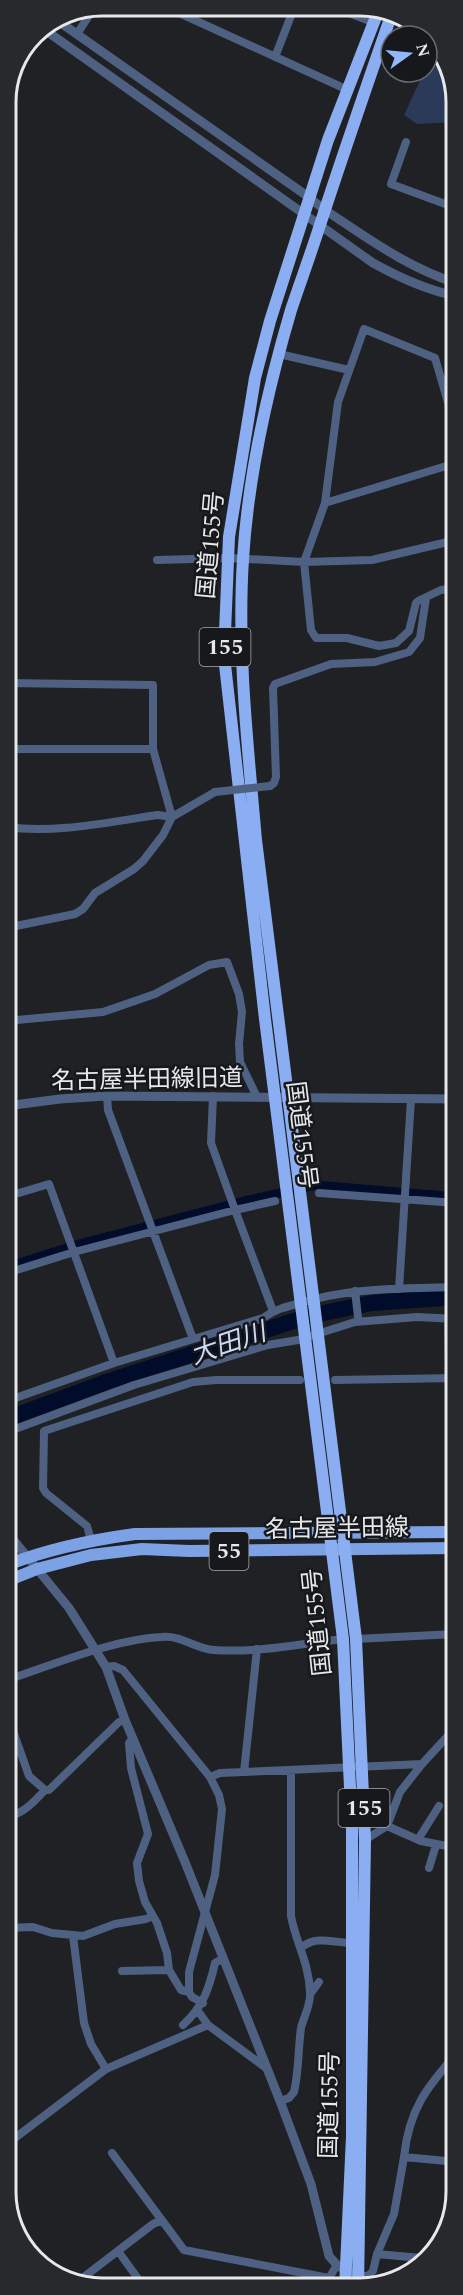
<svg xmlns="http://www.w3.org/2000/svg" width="463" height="2295" viewBox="0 0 463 2295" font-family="Spectral,'Noto Sans JP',serif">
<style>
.green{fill:#2a3a58}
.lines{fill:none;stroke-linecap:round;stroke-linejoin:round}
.canal{stroke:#010b2a;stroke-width:9}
.river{stroke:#010b2a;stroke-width:16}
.minor{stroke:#4f6182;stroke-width:8}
.tertiary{stroke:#4f6182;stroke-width:9}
.primary{stroke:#7da1e5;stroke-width:12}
.trunk{stroke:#8aaef1;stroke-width:12}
.minor-bridge{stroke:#4f6182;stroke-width:8}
.labels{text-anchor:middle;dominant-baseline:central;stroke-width:5;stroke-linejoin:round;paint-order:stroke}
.shield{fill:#16181b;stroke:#a8aaac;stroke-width:1.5}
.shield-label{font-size:22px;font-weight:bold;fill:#e6e8ea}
.street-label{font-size:24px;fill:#e6e8ea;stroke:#16181b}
.water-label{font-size:26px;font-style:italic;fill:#ccdaf4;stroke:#16181b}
.rim{fill:none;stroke:#e6e8ea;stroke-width:3}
</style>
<rect width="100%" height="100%" fill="#1f2124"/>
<!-- green -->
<path class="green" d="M 438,50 L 456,90 L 456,122 L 417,124 L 404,115 L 424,72 L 427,72 L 431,58 Z"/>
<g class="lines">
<!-- canal -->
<path class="canal" d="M 7,1267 L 79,1244 L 244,1201 L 315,1185 L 457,1197"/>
<!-- river -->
<path class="river" d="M 7,1419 L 106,1382 L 309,1316 L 372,1303 L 457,1297"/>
<!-- minor -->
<path class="minor" d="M 166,7 L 348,90
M 338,9 L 375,23
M 77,34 L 92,11
M 275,57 L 294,8
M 406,142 L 391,184 L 456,208
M 279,354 L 349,370
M 456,430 L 435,358 L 364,329 L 338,402 L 325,503 L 304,562 L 311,630 L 316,638 L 347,638 L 379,646 L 396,643 L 409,631 L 416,603 L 418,601 L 441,590 L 456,588
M 325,503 L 456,463
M 157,560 L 228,558 L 304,562 L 372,560 L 456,540
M 6,683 L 153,685 L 153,749 L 172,817
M 6,749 L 153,749
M 270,786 L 274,783 L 276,777 L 273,688 L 275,684 L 331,664 L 375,662 L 409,652 L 420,638 L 426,598
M 6,827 C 56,834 108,822 158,815 L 172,817
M 6,928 L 75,914 L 83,909 L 95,893 L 134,869 L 143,861 L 163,835 L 172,817 L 215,792
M 6,1021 L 103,1012 L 155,994 L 209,965 L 227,962 L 239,994 L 242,1012 L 239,1044 L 240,1062 L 257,1097
M 6,1055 L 9,1062
M 107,1096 L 108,1110 L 193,1339
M 213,1096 L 211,1143 L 235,1210 L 275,1201
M 19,1193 L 49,1184 L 114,1363
M 319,1193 L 457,1203
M 7,1273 L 74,1252 L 235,1210 L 273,1311
M 399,1289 L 411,1099
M 355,1291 L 358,1317
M 448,1320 L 453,1532
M 335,1380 L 457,1378
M 7,1401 L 114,1363 L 263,1318 C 274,1310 285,1307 297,1304 C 349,1287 403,1289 457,1287
M 7,1432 L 134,1385 L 268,1345 L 298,1340 L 355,1322 L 417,1317 L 457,1319
M 91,1540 L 87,1526 L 46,1493 L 43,1488 L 44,1431 L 193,1382 L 216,1380 L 300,1380
M 454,1548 L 457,1656
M 356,1639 L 455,1634
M 106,1667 L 114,1666 L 123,1670 L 210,1777 L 219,1795 L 222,1809 L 215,1875 L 189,1972 L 189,1992
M 7,1680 C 53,1665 113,1639 162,1637 C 181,1635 196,1649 214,1650 C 257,1653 301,1644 343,1639
M 7,1714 L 29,1776 L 45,1790
M 133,1738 L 129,1743 L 131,1768 L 148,1834 L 137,1863 L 139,1881 L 145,1902 L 157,1923 L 167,1953 L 169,1970 L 181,1990 L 189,1992 L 192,1997 L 203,2003
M 244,1772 L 257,1649
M 210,1777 L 220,1773 L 422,1764
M 7,1817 C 24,1813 33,1803 45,1790 L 49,1790 L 119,1722 L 125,1720
M 387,1826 L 421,1841 L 457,1848
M 419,1838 L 439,1806
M 365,1840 L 387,1826 L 400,1792 L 422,1764 L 457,1726
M 429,1868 L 436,1845
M 7,1928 L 33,1927 L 52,1933 L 83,1936 L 115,1924 L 146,1919 L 152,1916
M 73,1936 L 84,2023 L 91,2044 L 106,2069
M 302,1947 C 317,1935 334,1943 352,1943
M 122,1971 L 169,1970
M 457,1984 L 457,1990
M 311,1993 L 319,1982
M 198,2011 L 208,2025 L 266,2068
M 183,2025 C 203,2007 209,1989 215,1963 L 222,1959
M 280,2101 L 289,2098 L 294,2092 C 299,2071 298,2049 301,2028 C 304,2016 311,2005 310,1992 C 309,1963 296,1943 291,1916 L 291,1771
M 7,2144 L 106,2069 L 208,2025
M 112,2153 L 184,2250 L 329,2278
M 404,2157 C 409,2109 427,2087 457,2053
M 118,2251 L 139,2280 L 142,2287
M 377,2254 L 421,2258 L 421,2263
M 358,2276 L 368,2276 L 373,2271 L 377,2254 L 394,2214 L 404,2157 L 457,2162
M 76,2283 L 153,2224 L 162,2220
M 326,2288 L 329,2278 L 337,2265"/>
<!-- tertiary -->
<path class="tertiary" d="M 61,23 L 310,198 C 323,210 338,218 352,228 C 385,250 418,271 456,283
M 45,30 L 373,263 C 400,278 426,290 456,296
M 6,1106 L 60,1099 L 107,1096 L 456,1099
M 7,1532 L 69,1608 L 106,1667 L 125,1720 L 185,1862 L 280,2101 L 311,2184 L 329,2256 L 337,2265 L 351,2273"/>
<!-- primary -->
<path class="primary" d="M 7,1565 C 48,1549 91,1540 135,1534 L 457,1532
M 7,1581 L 37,1569 L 91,1555 L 142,1549 L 189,1551 L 457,1548"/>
<!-- trunk -->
<path class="trunk" d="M 345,2288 L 352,2136 L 352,1830 L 343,1639 L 265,1019 L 224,656 L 229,537 L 255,378 L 270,321 L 328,140 L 379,9
M 358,2288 L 365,1840 L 356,1639 L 256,840 C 248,747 237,653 243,559 C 248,478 268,388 291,310 C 300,283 310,256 319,228 C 342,157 367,85 392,13"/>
<!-- minor-bridge -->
<path class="minor-bridge" d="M 215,792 L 270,786"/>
</g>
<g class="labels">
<!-- shield labels -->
<g class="shield">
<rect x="199.5" y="628" width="51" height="38" rx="4.5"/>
<rect x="209.5" y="1532" width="39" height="38" rx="4.5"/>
<rect x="338.5" y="1789" width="51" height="38" rx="4.5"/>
</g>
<g class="shield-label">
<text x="225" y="647">155</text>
<text x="229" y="1551">55</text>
<text x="364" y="1808">155</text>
</g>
<!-- street labels -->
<g class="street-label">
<text transform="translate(211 545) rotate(-85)">国道155号</text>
<text transform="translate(147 1080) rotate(-1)">名古屋半田線旧道</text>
<text transform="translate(301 1135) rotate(83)">国道155号</text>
<text transform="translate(337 1529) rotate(-1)">名古屋半田線</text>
<text transform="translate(318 1622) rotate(-96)">国道155号</text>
<text transform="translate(330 2105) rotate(-89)">国道155号</text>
</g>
<!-- water labels -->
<g class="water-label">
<text transform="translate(228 1344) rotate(-19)">大田川</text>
</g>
</g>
<!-- crop -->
<path d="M0 0H463V2295H0ZM102 16H360A86 86 0 0 1 446 102V2192A86 86 0 0 1 360 2278H102A86 86 0 0 1 16 2192V102A86 86 0 0 1 102 16Z" fill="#27292c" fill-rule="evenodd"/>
<path class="rim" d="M102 16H360A86 86 0 0 1 446 102V2192A86 86 0 0 1 360 2278H102A86 86 0 0 1 16 2192V102A86 86 0 0 1 102 16Z"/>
<!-- north arrow -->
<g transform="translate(409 54) rotate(75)"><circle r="28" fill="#16181b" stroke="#696b6e" stroke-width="1.5"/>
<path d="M0-4.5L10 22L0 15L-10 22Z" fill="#92b7fd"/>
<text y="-9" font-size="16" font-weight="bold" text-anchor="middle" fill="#e6e8ea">N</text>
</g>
</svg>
